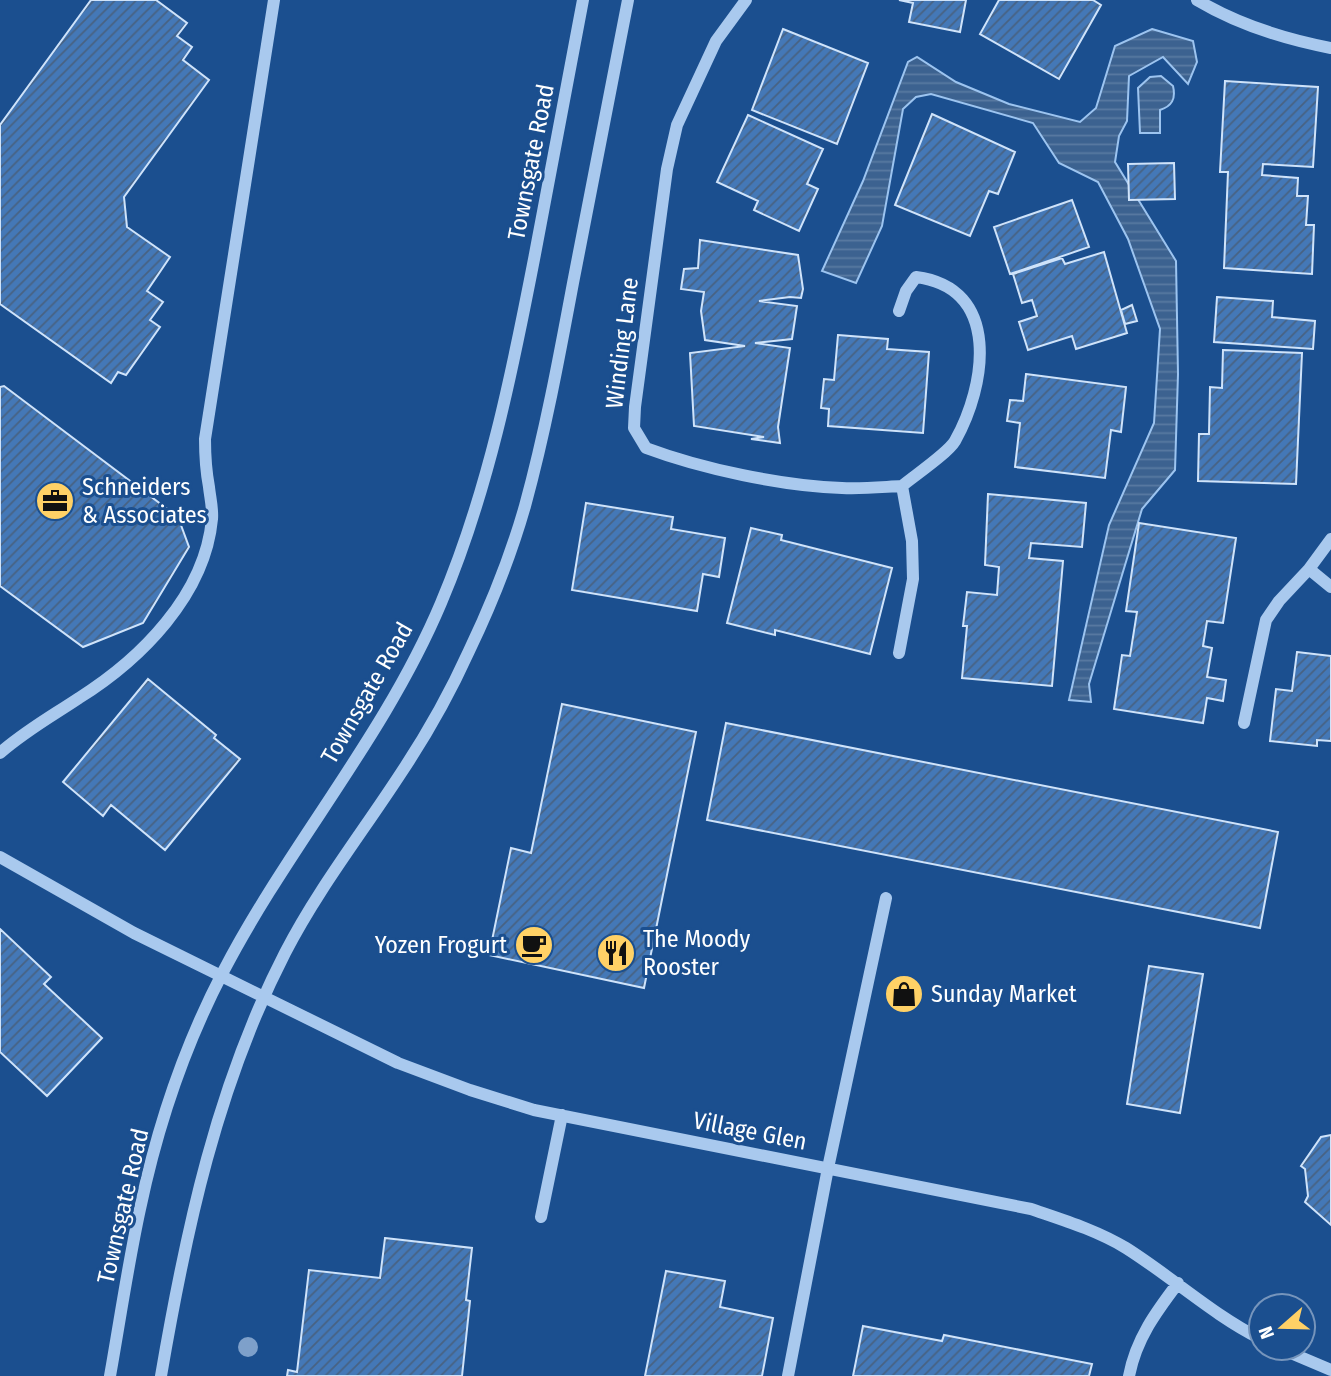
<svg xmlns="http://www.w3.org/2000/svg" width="1331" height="1376" viewBox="0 0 1331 1376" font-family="'Fira Sans Condensed',sans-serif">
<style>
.water{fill:url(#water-rules);stroke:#9cc4f0;stroke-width:2}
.building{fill:url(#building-hatch);stroke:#cfe3fa;stroke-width:2}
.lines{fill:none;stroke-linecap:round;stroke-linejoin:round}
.minor{stroke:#a9c9ee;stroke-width:12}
.tree{fill:#7ea0ca}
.labels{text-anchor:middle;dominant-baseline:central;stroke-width:6;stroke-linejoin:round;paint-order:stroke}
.street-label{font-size:24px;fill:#fff;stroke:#1b4f8f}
.poi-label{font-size:24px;fill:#fff;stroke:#1b4f8f;text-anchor:start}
</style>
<defs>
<pattern id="water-rules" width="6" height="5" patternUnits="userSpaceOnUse" patternTransform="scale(1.75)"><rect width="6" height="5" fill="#3c6290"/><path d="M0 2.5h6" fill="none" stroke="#597aa1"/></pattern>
<pattern id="building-hatch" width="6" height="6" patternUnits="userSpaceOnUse" patternTransform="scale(1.75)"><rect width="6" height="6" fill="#4478b7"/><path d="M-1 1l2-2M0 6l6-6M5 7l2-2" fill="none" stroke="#486282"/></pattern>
</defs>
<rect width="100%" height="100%" fill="#1b4f8f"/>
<!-- water -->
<path class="water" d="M 1152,29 L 1193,41 L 1197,62 L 1188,84 L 1163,57 L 1129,76 L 1127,121 L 1119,136 L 1115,162 L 1176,261 L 1178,374 L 1175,470 L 1142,509 L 1089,684 L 1091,702 L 1069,700 L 1109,525 L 1154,423 L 1160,329 L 1128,239 L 1098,182 L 1059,163 L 1033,123 L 931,94 L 916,97 L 903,109 L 882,226 L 856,283 L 822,271 L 863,181 L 908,62 L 917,57 L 956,82 L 1009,104 L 1080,122 L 1096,108 L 1115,46 Z
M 1161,76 L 1173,86 C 1176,99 1172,106 1160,110 L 1160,133 L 1140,133 L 1138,88 L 1150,77 Z"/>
<!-- building -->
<path class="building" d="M 91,0 L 156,0 L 187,23 L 177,36 L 192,47 L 183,60 L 209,80 L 124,197 L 127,227 L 170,257 L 147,291 L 163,302 L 150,320 L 160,327 L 126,375 L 118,372 L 111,383 L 0,304 L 0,125 Z
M 899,0 L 966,0 L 960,32 L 909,22 L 913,3 Z
M 999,0 L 1093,0 L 1101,5 L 1059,79 L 980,34 Z
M 783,29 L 868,63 L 837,144 L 752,110 Z
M 1225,81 L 1318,87 L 1313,167 L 1263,164 L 1262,175 L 1298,178 L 1297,196 L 1308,196 L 1306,225 L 1314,225 L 1312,274 L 1224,268 L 1228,172 L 1220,172 Z
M 932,114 L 1015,152 L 998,194 L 989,191 L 970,236 L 895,205 Z
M 748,115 L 823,149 L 807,184 L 818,189 L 799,231 L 754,210 L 758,201 L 717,182 Z
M 1174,163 L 1175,199 L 1129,200 L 1128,164 Z
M 1072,200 L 1089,247 L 1010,274 L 994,227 Z
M 700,240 L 798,255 L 803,289 L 801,298 L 790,297 L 759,301 L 797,306 L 792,339 L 755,343 L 790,348 L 778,427 L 780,443 L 751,439 L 764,437 L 694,426 L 690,353 L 745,346 L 705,340 L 701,311 L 704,292 L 681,289 L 684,269 L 698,268 Z
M 1104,252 L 1127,333 L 1076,349 L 1072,336 L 1028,350 L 1019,322 L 1037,316 L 1032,300 L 1022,303 L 1013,274 L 1062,258 L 1065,264 Z
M 1217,297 L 1273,301 L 1272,317 L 1315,321 L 1313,349 L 1214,342 Z
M 1132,305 L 1137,321 L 1125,324 L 1121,310 Z
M 838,335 L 888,339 L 887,349 L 929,352 L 923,433 L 828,426 L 829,409 L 821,408 L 824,379 L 834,380 Z
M 1223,350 L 1302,353 L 1296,484 L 1198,481 L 1199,434 L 1209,434 L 1210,387 L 1222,388 Z
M 1026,374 L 1126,387 L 1121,432 L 1111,430 L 1105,478 L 1015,467 L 1020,423 L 1007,421 L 1010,400 L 1023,401 Z
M 4,386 L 178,517 L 189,547 L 143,623 L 83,647 L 0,586 L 0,387 Z
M 988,494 L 1086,503 L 1082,547 L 1031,543 L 1029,558 L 1063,561 L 1052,686 L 962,678 L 967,626 L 963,626 L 967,592 L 997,595 L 999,567 L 985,565 Z
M 586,503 L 673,517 L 671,529 L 725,538 L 719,577 L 703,574 L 697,611 L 572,590 Z
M 1139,523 L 1236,538 L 1223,623 L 1207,621 L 1203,646 L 1212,648 L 1207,677 L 1226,680 L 1223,701 L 1207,698 L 1203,723 L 1114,709 L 1122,655 L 1130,656 L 1137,612 L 1126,611 Z
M 751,528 L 782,535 L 781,540 L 892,568 L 870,654 L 775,630 L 775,635 L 727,623 Z
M 1297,652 L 1331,656 L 1331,741 L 1317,740 L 1317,746 L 1270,741 L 1276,689 L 1292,691 Z
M 148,679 L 216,735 L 214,738 L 240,759 L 165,850 L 111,805 L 103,816 L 63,782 Z
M 562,704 L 696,732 L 644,988 L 489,955 L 511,848 L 531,853 Z
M 726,723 L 1278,832 L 1260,928 L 707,820 Z
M 0,929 L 51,977 L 44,984 L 102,1038 L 47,1096 L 0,1052 Z
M 1149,966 L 1203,974 L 1180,1113 L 1127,1104 Z
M 1331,1135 L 1331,1225 L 1305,1202 L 1308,1196 L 1305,1169 L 1301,1166 L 1321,1137 Z
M 385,1238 L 472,1248 L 466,1300 L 470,1301 L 462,1376 L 287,1376 L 288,1370 L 297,1372 L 309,1270 L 380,1278 Z
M 666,1271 L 725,1281 L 720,1307 L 773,1318 L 762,1376 L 645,1376 Z
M 863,1326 L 942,1341 L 944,1335 L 1092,1364 L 1089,1376 L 853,1376 Z"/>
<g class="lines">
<!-- minor -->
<path class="minor" d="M 746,0 L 716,41 L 677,125 L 667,169 L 635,407 L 634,428 L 646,448 C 702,469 783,486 842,488 C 862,489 882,487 902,486
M 1197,0 C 1239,25 1284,39 1331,48
M 899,311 L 906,291 L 916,277 C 1002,288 986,386 955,441 C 948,453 914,476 902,486 L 912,541 L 913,579 L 899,653
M 1309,569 L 1331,587
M 1244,723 L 1266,620 L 1279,601 L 1309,569 L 1331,539
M 0,753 C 25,731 52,716 79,698 C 141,659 205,595 212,519 C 213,509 210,497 209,487 C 206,471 205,456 205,439 L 274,0
M 0,857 L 134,933 L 398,1063 L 470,1090 L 534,1110 L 1031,1209 C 1063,1220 1096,1230 1126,1248 C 1172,1277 1213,1315 1261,1339
M 541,1217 L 562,1115
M 1279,1348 L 1331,1370
M 110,1376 C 120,1320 128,1264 140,1209 C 157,1128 185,1045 223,972 C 289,845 385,736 441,603 C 488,492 512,373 535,254 C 551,169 567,85 583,0
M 161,1376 C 186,1230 217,1085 285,953 C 318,889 362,833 401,773 C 427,734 450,693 469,651 C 491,605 511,555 525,506 C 545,433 559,358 573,283 C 591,188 610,94 628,0
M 788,1376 L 828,1168 L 886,898
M 1129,1376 C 1136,1339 1156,1312 1178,1283"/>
</g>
<!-- trees -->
<circle class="tree" cx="248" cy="1347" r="10"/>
<!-- icons -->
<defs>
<symbol id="office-disc" viewBox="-11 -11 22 22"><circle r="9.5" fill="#ffd166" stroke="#1b4f8f"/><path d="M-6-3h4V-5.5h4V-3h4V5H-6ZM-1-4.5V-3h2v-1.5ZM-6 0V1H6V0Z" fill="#111"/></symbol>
<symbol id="cafe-disc" viewBox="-11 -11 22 22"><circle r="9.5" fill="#ffd166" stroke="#1b4f8f"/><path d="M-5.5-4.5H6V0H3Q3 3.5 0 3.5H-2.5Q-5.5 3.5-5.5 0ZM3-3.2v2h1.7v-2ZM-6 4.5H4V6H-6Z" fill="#111"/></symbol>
<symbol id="restaurant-disc" viewBox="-11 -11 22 22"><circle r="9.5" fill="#ffd166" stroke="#1b4f8f"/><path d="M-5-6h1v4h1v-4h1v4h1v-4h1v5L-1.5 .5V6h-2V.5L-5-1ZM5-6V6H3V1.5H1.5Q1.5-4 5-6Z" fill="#111"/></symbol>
<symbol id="shop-disc" viewBox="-11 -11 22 22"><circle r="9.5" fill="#ffd166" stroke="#1b4f8f"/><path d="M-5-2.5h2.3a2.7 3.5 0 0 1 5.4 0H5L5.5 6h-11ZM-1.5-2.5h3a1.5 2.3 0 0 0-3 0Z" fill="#111"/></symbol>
</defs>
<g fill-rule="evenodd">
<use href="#office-disc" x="33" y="479" width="44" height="44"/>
<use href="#cafe-disc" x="512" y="923" width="44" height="44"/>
<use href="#restaurant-disc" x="594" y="931" width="44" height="44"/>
<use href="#shop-disc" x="882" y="972" width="44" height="44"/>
</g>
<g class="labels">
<!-- street labels -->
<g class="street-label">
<text transform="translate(531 162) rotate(-79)">Townsgate Road</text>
<text transform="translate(622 343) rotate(-83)">Winding Lane</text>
<text transform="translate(367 693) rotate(-60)">Townsgate Road</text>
<text transform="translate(750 1131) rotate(11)">Village Glen</text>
<text transform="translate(123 1206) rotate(-77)">Townsgate Road</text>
</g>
<!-- poi labels -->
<g class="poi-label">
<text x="82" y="487">Schneiders<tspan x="82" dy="28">&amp; Associates</tspan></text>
<text x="643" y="939">The Moody<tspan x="643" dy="28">Rooster</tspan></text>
<text x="507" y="945" text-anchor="end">Yozen Frogurt</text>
<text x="931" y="994">Sunday Market</text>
</g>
</g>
<!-- north arrow -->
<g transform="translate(1282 1327) rotate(250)"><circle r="33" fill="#1b4f8f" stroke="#7695bc" stroke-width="2"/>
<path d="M0-5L12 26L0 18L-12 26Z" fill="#ffd166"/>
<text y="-10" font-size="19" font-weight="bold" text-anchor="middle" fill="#ffffff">N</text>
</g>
</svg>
